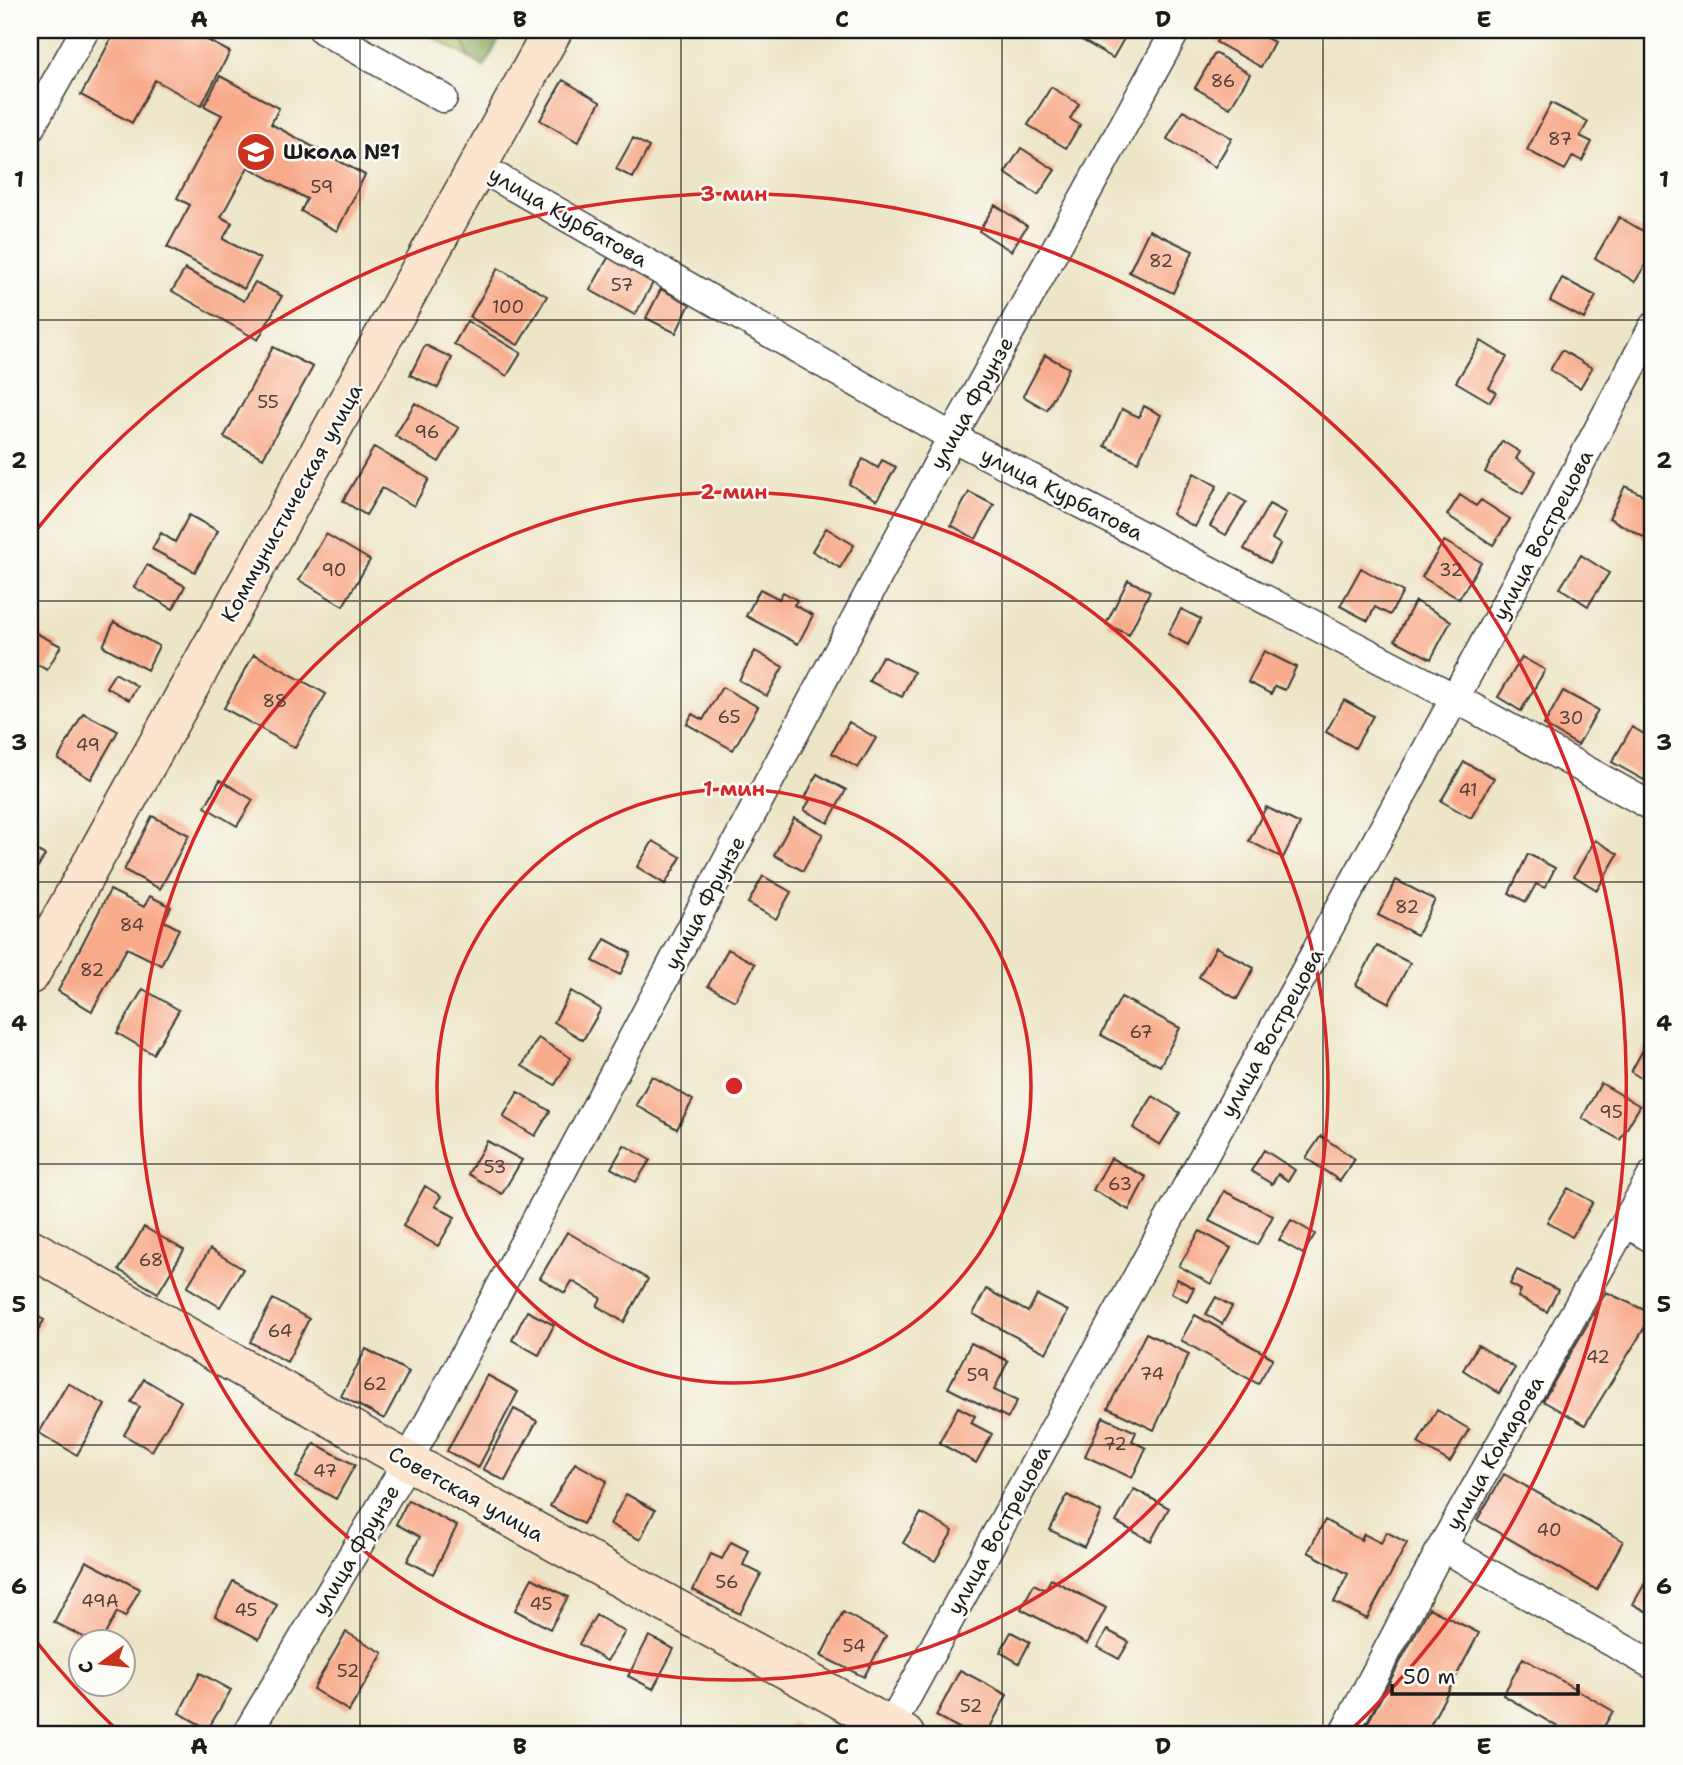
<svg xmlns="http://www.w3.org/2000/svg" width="1683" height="1765" viewBox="0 0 1683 1765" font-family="'Shantell Sans',sans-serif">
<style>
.green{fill:#aec266;stroke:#656f41;stroke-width:2}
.forest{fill:#8aa85b;stroke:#53623c;stroke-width:2}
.building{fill:#f8ab8b}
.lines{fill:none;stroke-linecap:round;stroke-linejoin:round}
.street-casing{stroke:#3b3a36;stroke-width:31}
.secondary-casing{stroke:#3b3a36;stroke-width:41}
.street{stroke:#fff;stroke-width:28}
.secondary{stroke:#fce5cf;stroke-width:38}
.grid{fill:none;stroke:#1c1c1c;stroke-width:2;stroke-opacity:0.55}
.ring{fill:none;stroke:#d62828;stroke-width:3.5}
.labels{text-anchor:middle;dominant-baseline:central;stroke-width:5;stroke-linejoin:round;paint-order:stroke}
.number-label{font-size:18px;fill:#534038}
.poi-label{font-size:21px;font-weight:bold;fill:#1c1c1c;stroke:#fdfcf7;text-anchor:start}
.street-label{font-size:21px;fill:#1c1c1c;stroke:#fdfcf7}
.centre{fill:#d62828;stroke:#fdfcf7;stroke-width:3.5}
.ring-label{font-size:21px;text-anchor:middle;font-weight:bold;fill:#d62828;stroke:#fdfcf7;stroke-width:5;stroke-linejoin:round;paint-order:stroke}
.neatline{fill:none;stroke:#1c1c1c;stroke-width:2.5}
.grid-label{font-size:23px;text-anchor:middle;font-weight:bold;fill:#1c1c1c}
</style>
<rect width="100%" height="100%" fill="#fdfcf7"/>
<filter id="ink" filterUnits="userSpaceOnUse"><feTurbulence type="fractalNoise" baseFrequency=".0143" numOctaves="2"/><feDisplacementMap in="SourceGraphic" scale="14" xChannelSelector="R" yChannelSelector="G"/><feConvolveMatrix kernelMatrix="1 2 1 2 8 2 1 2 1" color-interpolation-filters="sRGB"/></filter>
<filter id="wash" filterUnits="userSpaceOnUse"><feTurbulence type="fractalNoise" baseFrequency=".00686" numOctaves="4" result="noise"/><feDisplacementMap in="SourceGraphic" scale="28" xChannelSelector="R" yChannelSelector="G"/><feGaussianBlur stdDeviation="1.57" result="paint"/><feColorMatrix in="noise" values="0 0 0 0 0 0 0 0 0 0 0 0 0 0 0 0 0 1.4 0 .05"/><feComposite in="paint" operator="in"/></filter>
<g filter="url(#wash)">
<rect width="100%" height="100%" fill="#ede5c7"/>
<!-- green -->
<path class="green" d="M 421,30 L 460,30 L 469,58 Z"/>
<!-- forest -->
<path class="forest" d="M 460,30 L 504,30 L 484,67 L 469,58 Z"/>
<g id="blocks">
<!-- building -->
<path class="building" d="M 116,30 L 188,30 L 230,52 L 201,106 L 155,80 L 132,123 L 81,95 Z
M 1069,30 L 1129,30 L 1113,58 L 1068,32 Z
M 1223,30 L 1261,30 L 1259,34 L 1274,42 L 1261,67 L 1216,42 Z
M 1215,53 L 1250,74 L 1230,108 L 1195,88 Z
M 220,76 L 279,108 L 271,124 L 365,175 L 337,231 L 301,211 L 307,199 L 248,167 L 221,217 L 232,223 L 223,239 L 260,259 L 244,289 L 167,247 L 190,205 L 177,198 L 222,115 L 204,106 Z
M 563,80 L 600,102 L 578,142 L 540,120 Z
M 1051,87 L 1079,104 L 1070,119 L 1080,125 L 1066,148 L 1028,125 Z
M 1551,103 L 1588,122 L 1580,136 L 1592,142 L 1582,161 L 1573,156 L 1565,170 L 1527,150 Z
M 1183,110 L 1232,138 L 1215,167 L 1167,139 Z
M 633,138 L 649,147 L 633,178 L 616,169 Z
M 1021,148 L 1055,170 L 1038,195 L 1005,173 Z
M 995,205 L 1027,226 L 1011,251 L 979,231 Z
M 1619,217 L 1653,237 L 1653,252 L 1635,282 L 1595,258 Z
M 1149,230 L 1193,251 L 1173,293 L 1129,272 Z
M 609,256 L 654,281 L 635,315 L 590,290 Z
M 498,268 L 547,296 L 518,345 L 470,317 Z
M 185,269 L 244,301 L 255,282 L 282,296 L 258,340 L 172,291 Z
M 1562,278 L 1596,296 L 1584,319 L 1550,301 Z
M 661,289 L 690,304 L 676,333 L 646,318 Z
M 467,321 L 521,353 L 507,376 L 454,344 Z
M 1481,341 L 1507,357 L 1489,388 L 1496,392 L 1490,402 L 1456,382 Z
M 425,345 L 452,358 L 438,388 L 410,375 Z
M 273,347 L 313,367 L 263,458 L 224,437 Z
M 1562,350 L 1592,368 L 1580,388 L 1550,370 Z
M 1045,355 L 1069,368 L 1047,410 L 1023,396 Z
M 415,403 L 459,428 L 439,462 L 395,436 Z
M 1144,406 L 1161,415 L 1138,462 L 1105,446 L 1122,409 L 1139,417 Z
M 1502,441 L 1520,452 L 1516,459 L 1536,471 L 1523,494 L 1485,472 Z
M 374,447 L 429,479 L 414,506 L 382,488 L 366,515 L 343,501 Z
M 863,459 L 878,468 L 882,460 L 896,467 L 877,500 L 849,484 Z
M 1194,473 L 1217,486 L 1195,527 L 1172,514 Z
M 1625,486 L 1653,500 L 1653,528 L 1647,539 L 1609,518 Z
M 969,492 L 994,505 L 976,539 L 951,525 Z
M 1230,493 L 1246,502 L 1226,535 L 1210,526 Z
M 1460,495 L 1476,506 L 1481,500 L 1510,519 L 1493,545 L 1447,515 Z
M 1269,504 L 1286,513 L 1272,539 L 1280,544 L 1270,563 L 1244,549 Z
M 189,515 L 218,531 L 195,572 L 152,549 L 161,533 L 175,542 Z
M 826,528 L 854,545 L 840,568 L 812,551 Z
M 326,534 L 370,560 L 343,606 L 299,580 Z
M 1444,541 L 1481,562 L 1459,599 L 1422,577 Z
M 1581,555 L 1609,573 L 1588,606 L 1560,588 Z
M 147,565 L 185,586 L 173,609 L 134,587 Z
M 1361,568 L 1403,592 L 1390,615 L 1375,607 L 1368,621 L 1340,606 Z
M 1128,580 L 1150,591 L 1129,635 L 1106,624 Z
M 760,589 L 779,599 L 783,592 L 797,600 L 794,605 L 813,615 L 798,644 L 746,616 Z
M 1415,601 L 1451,621 L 1431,659 L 1395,640 Z
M 1181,609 L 1201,619 L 1188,645 L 1168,634 Z
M 114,622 L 159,646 L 147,670 L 103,646 Z
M 30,630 L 61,646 L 47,670 L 30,661 Z
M 755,651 L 783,667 L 767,696 L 739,680 Z
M 1264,651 L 1296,667 L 1285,690 L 1275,686 L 1271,694 L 1248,682 Z
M 254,654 L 326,694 L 295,748 L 224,708 Z
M 882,656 L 914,672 L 902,697 L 869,681 Z
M 1522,657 L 1545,670 L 1521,711 L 1498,697 Z
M 115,673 L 137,686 L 129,700 L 106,687 Z
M 722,687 L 758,707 L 733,750 L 687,724 L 692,714 L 703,720 Z
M 1563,691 L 1598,710 L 1578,745 L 1544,725 Z
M 1344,700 L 1373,716 L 1355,748 L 1326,732 Z
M 83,713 L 118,731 L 91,779 L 58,759 Z
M 849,722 L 876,738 L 858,768 L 832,753 Z
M 1632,727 L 1653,739 L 1653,763 L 1644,780 L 1612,762 Z
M 1464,762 L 1494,778 L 1471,818 L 1441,801 Z
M 817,774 L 846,790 L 828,823 L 804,810 L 810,800 L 805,798 Z
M 220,780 L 253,800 L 237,826 L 205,807 Z
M 1266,807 L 1300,824 L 1283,858 L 1249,841 Z
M 152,816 L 189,835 L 160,889 L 124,870 Z
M 794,818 L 823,834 L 803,871 L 774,855 Z
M 1595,840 L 1618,854 L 1597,890 L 1574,876 Z
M 653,841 L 681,857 L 665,884 L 637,867 Z
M 30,847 L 45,855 L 30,880 Z
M 1528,854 L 1555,868 L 1545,888 L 1536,884 L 1526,902 L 1509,893 Z
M 763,876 L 791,892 L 776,919 L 748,903 Z
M 1396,880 L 1435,900 L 1417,935 L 1378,915 Z
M 110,890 L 144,907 L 150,896 L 171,907 L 164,921 L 179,929 L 161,965 L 127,948 L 92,1011 L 58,991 Z
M 605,939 L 631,953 L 620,975 L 593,961 Z
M 1377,946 L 1410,963 L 1389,1003 L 1356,985 Z
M 1216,947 L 1254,968 L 1237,999 L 1199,977 Z
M 728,949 L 755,964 L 735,1001 L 708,986 Z
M 143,989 L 179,1010 L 153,1054 L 117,1033 Z
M 571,991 L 601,1009 L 583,1040 L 554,1022 Z
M 1121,997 L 1180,1028 L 1160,1066 L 1101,1035 Z
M 538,1038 L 571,1058 L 555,1085 L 522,1066 Z
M 1645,1046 L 1653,1051 L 1653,1085 L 1631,1072 Z
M 652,1076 L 693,1100 L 677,1129 L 636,1105 Z
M 1601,1083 L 1640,1106 L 1620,1140 L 1582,1118 Z
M 518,1092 L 550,1111 L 535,1136 L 503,1117 Z
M 1153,1096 L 1180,1113 L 1160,1145 L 1133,1128 Z
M 1321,1136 L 1355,1159 L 1340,1181 L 1306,1158 Z
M 487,1141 L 522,1160 L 502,1194 L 468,1174 Z
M 624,1145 L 650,1160 L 636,1182 L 611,1168 Z
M 1264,1150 L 1295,1170 L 1288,1181 L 1278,1174 L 1272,1184 L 1251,1171 Z
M 1111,1158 L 1146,1177 L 1129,1210 L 1093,1190 Z
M 425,1186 L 441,1196 L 435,1206 L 455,1217 L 438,1246 L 403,1226 Z
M 1568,1188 L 1593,1202 L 1572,1237 L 1547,1222 Z
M 1224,1191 L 1273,1216 L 1257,1245 L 1209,1221 Z
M 1291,1220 L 1315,1234 L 1303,1254 L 1279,1240 Z
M 144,1227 L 184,1250 L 158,1293 L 119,1270 Z
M 1200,1231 L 1231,1248 L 1211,1284 L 1179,1266 Z
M 567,1232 L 648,1279 L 624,1322 L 597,1306 L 601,1298 L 572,1281 L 565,1293 L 540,1278 Z
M 210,1249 L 243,1269 L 220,1307 L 187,1287 Z
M 1517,1270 L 1558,1290 L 1547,1312 L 1518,1297 L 1521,1290 L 1510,1284 Z
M 1177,1279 L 1194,1288 L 1187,1301 L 1171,1293 Z
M 986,1289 L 1028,1312 L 1037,1295 L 1068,1311 L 1046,1353 L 973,1314 Z
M 1606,1292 L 1653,1314 L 1585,1425 L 1543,1401 Z
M 1216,1297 L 1232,1307 L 1222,1324 L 1206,1314 Z
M 273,1299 L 309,1319 L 287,1362 L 250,1342 Z
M 527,1311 L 554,1325 L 539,1355 L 512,1340 Z
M 30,1312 L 44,1320 L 30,1344 Z
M 1195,1315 L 1273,1358 L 1258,1384 L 1181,1340 Z
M 1146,1333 L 1189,1354 L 1154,1430 L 1108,1408 Z
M 971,1343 L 1008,1361 L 994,1390 L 1017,1401 L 1008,1418 L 948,1388 Z
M 1478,1345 L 1515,1368 L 1499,1393 L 1463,1370 Z
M 366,1349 L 409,1372 L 384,1419 L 341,1396 Z
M 487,1375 L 518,1392 L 478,1468 L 447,1451 Z
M 144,1379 L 181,1401 L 152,1451 L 124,1435 L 140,1407 L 131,1402 Z
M 68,1383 L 105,1405 L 77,1455 L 39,1433 Z
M 958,1407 L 975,1416 L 971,1423 L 992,1434 L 976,1463 L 939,1443 Z
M 514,1409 L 537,1421 L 505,1481 L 483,1469 Z
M 1437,1410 L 1469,1429 L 1450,1462 L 1418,1443 Z
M 1103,1417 L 1136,1432 L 1132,1441 L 1146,1448 L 1132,1478 L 1085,1456 Z
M 314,1443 L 355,1465 L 336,1499 L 296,1477 Z
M 575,1463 L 607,1481 L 583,1524 L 550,1506 Z
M 1504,1474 L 1623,1541 L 1597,1590 L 1477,1520 Z
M 1134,1489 L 1169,1508 L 1151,1541 L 1116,1522 Z
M 626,1494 L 655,1510 L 640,1540 L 610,1524 Z
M 1067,1495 L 1101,1512 L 1084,1547 L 1050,1530 Z
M 408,1500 L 457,1526 L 433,1574 L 407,1561 L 420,1537 L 396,1524 Z
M 921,1513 L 953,1531 L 935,1561 L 903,1543 Z
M 1325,1520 L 1361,1540 L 1364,1534 L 1381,1543 L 1387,1532 L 1407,1543 L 1367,1619 L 1334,1602 L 1348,1574 L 1308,1552 Z
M 731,1542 L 749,1551 L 743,1565 L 761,1574 L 740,1614 L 693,1590 L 711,1554 L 722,1559 Z
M 86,1561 L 140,1589 L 125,1617 L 117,1612 L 101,1642 L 93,1642 L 54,1622 Z
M 1653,1569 L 1653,1615 L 1633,1604 Z
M 532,1578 L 568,1597 L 550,1629 L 515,1610 Z
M 1051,1579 L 1106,1608 L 1087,1644 L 1021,1609 L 1034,1584 L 1045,1590 Z
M 233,1581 L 277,1605 L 259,1639 L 215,1616 Z
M 1429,1608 L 1479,1633 L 1425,1735 L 1389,1735 L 1367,1724 Z
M 843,1612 L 886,1636 L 864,1677 L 821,1656 Z
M 596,1615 L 625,1632 L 607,1661 L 579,1644 Z
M 1107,1630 L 1129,1642 L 1119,1659 L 1097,1647 Z
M 346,1632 L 383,1653 L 349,1711 L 313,1689 Z
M 1011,1632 L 1030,1642 L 1019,1663 L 1000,1652 Z
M 649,1636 L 674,1649 L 653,1689 L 628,1676 Z
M 1523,1658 L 1613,1711 L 1599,1735 L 1572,1735 L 1503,1695 Z
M 960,1670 L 1007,1695 L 986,1735 L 972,1735 L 936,1716 Z
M 200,1673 L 231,1690 L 208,1729 L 179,1713 Z
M 791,1723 L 814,1735 L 785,1735 Z"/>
</g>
</g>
<g filter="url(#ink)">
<use href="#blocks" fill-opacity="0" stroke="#3b3a36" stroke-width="2"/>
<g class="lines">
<defs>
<path id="street" d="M 323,30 L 443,98
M 30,128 L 85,30
M 479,167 L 952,437 L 1455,698 L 1653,807
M 1626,1223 L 1653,1239
M 1442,1547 L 1653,1665
M 246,1735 L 408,1461 L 952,437 L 1176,30
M 886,1735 L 1455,698 L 1653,327
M 1343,1735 L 1442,1547 L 1653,1174"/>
<path id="secondary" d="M 30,975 L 553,30
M 30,1248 L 408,1461 L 905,1735"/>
</defs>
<!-- street casing -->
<use href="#street" class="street-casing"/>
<!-- secondary casing -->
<use href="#secondary" class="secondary-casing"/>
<!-- street -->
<use href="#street" class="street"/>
<!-- secondary -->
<use href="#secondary" class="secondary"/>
</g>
</g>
<!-- grid -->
<path class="grid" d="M 360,30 L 360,1735M 681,30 L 681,1735M 1002,30 L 1002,1735M 1323,30 L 1323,1735M 30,320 L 1653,320M 30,601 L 1653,601M 30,882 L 1653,882M 30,1164 L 1653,1164M 30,1445 L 1653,1445"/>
<!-- distance rings -->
<g class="ring">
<circle cx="734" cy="1086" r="297"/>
<circle cx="734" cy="1086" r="594"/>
<path d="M120 1733A892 892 0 0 1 31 1635M31 537A892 892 0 1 1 1348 1733"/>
</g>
<!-- icons -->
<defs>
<symbol id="school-disc" viewBox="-11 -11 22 22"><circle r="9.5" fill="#c8321e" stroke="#fdfcf7"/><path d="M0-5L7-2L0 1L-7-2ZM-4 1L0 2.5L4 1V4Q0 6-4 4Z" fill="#fff"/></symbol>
</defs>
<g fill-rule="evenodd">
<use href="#school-disc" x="234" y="130" width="44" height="44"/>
</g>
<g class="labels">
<!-- number labels -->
<g class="number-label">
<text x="1223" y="81">86</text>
<text x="1560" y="139">87</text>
<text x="322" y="187">59</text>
<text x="1161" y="261">82</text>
<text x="622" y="285">57</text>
<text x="508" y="307">100</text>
<text x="268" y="402">55</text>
<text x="427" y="432">96</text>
<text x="334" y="570">90</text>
<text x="1451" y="570">32</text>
<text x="275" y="701">88</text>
<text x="729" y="717">65</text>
<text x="1571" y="718">30</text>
<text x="88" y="745">49</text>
<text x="1468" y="790">41</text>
<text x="1407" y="907">82</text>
<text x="132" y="925">84</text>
<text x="92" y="970">82</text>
<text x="1141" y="1032">67</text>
<text x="1611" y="1112">95</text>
<text x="495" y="1167">53</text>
<text x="1120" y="1184">63</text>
<text x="151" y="1260">68</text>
<text x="280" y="1331">64</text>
<text x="1598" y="1357">42</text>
<text x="1152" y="1374">74</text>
<text x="978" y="1375">59</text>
<text x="375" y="1384">62</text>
<text x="1115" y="1444">72</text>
<text x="325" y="1471">47</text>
<text x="1549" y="1530">40</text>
<text x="727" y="1582">56</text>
<text x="100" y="1601">49А</text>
<text x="541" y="1604">45</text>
<text x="246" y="1610">45</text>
<text x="854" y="1646">54</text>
<text x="348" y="1671">52</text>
<text x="971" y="1706">52</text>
</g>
<!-- poi labels -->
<g class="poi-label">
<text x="283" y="152">Школа №1</text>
</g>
<!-- street labels -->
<g class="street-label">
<text transform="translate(568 217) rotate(30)">улица Курбатова</text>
<text transform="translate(972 403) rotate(-61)">улица Фрунзе</text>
<text transform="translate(1062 494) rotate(27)">улица Курбатова</text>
<text transform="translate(292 503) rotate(-61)">Коммунистическая улица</text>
<text transform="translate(1543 535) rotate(-62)">улица Вострецова</text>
<text transform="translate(705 903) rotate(-62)">улица Фрунзе</text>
<text transform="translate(1272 1033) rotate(-61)">улица Вострецова</text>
<text transform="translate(1495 1453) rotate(-60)">улица Комарова</text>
<text transform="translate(466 1494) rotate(29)">Советская улица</text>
<text transform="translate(999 1530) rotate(-61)">улица Вострецова</text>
<text transform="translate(356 1550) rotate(-59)">улица Фрунзе</text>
</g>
</g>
<circle cx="734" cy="1086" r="10" class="centre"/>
<g class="ring-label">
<text x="734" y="201">3 мин</text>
<text x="734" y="499">2 мин</text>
<text x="734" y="796">1 мин</text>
</g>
<!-- margin -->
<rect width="1683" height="1765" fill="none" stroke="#fdfcf7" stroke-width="77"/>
<!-- north arrow -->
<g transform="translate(102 1663) rotate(255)"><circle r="33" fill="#fdfcf7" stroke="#a3a29f" stroke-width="2"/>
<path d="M0-5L12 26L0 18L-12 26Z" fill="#c8321e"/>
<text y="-10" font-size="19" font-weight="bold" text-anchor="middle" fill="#1c1c1c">С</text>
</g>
<!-- scale -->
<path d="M1392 1684v10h186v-10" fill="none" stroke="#1c1c1c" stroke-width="3.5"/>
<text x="1403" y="1684" font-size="21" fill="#1c1c1c" stroke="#fdfcf7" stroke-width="5" paint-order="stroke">50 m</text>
<rect x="38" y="38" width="1606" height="1688" class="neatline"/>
<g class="grid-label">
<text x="199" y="27">A</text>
<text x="520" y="27">B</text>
<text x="842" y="27">C</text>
<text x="1163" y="27">D</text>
<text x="1484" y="27">E</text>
<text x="19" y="187">1</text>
<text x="1664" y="187">1</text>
<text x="19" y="468">2</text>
<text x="1664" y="468">2</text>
<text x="19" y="750">3</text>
<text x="1664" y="750">3</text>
<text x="19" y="1031">4</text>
<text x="1664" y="1031">4</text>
<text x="19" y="1312">5</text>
<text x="1664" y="1312">5</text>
<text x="19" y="1594">6</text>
<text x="1664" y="1594">6</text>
<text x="199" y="1754">A</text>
<text x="520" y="1754">B</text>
<text x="842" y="1754">C</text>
<text x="1163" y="1754">D</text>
<text x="1484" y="1754">E</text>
</g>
</svg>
